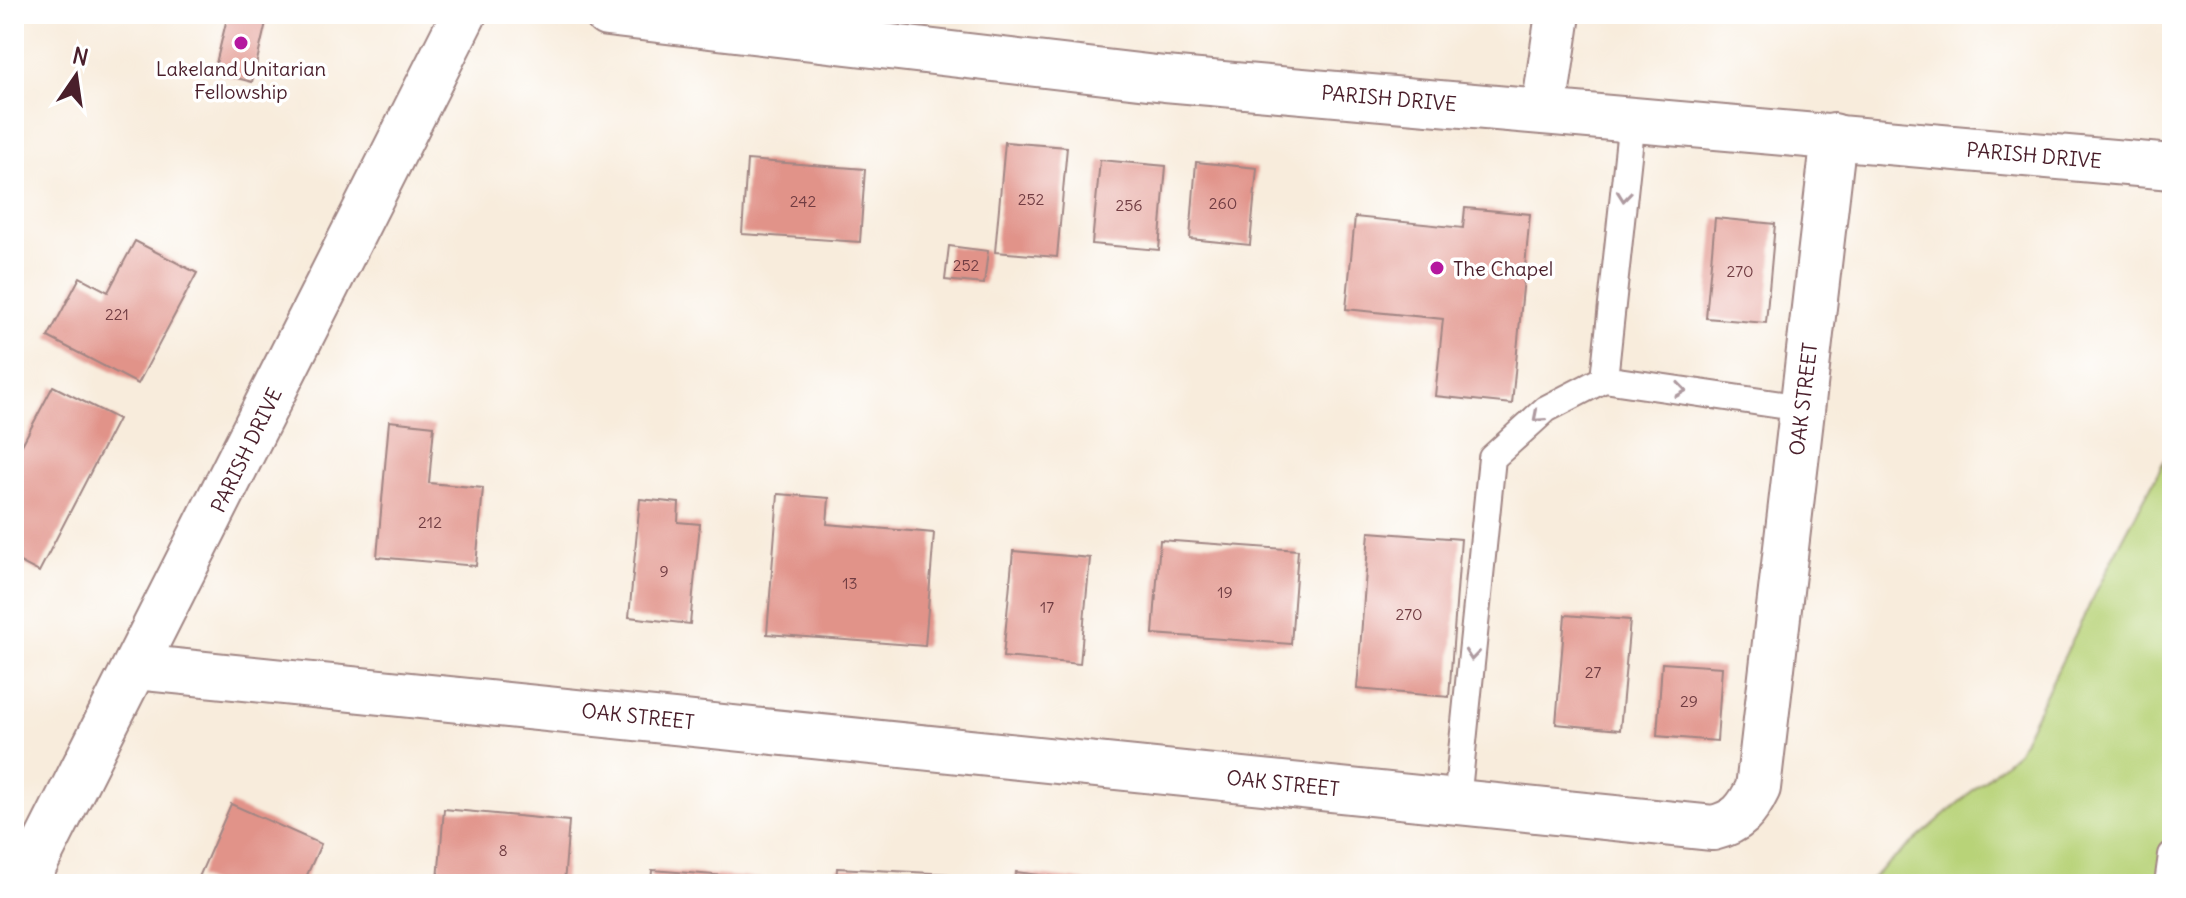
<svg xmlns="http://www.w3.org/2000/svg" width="2186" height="898" viewBox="0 0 2186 898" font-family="Delius,sans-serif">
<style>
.green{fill:#b8d378;stroke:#817952;stroke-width:2}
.building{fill:#e19389}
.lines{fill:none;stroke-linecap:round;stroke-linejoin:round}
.service-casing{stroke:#a18684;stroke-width:30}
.minor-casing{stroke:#a18684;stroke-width:48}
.tertiary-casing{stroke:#a18684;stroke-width:48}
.service{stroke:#fff;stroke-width:26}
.minor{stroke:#fff;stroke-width:44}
.tertiary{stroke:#fff;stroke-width:44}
.oneway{stroke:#ae9aa0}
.poi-dot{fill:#b5179e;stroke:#fff;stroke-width:3}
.labels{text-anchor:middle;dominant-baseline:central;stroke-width:7;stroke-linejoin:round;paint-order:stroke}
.number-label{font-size:16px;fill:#703c42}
.poi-label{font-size:20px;fill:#4a1f2b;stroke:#fff}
.street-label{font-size:20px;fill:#4a1f2b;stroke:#fff}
</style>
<rect width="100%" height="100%" fill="#fff"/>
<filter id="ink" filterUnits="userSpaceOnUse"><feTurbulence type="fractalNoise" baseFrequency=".0125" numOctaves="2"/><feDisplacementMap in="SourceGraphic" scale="16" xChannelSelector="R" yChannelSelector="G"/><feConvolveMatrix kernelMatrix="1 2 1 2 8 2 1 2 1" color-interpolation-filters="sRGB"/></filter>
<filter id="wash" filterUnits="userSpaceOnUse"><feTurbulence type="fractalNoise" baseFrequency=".006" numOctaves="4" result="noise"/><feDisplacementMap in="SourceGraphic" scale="32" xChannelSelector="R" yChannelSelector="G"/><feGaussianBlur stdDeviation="1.8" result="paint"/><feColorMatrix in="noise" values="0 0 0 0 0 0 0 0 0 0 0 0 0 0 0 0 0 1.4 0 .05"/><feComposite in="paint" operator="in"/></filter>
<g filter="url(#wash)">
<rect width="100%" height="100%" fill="#f8ecdc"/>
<!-- green -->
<path class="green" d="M 2172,446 L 2172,884 L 1865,884 L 2018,751 L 2112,559 Z"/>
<g id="blocks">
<!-- building -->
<path class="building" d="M 228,14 L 268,14 L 252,82 L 214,72 Z
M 1005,142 L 1067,147 L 1057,257 L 995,252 Z
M 747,160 L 865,169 L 860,242 L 742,234 Z
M 1100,160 L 1166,166 L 1159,250 L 1092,244 Z
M 1196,162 L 1257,168 L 1250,245 L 1190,239 Z
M 1465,208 L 1530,214 L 1512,404 L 1435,396 L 1443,319 L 1346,309 L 1355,217 L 1463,228 Z
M 1715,218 L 1775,224 L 1766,323 L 1706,318 Z
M 135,241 L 197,273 L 138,384 L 48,337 L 80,277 L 108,292 Z
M 949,246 L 988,251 L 984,284 L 945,280 Z
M 53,386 L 118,419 L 39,572 L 14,559 L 14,460 Z
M 389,421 L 434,426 L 429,483 L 483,488 L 476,566 L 377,557 Z
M 778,494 L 829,498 L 827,524 L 934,533 L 925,646 L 767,634 Z
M 640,499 L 679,503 L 678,522 L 700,524 L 690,624 L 629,617 Z
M 1369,532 L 1461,539 L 1449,697 L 1357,689 Z
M 1160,540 L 1298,550 L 1291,644 L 1153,634 Z
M 1013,551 L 1090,558 L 1080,664 L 1003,657 Z
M 1565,615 L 1630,620 L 1620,730 L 1556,724 Z
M 1662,663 L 1722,667 L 1717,741 L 1657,736 Z
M 231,804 L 321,844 L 303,884 L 215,884 L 199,877 Z
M 444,809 L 569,821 L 564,884 L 438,880 Z
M 837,868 L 950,874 L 949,884 L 836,884 Z
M 652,870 L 790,881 L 790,884 L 651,884 Z
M 1016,872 L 1093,882 L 1093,884 L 1015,884 Z"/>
</g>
</g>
<g filter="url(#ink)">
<use href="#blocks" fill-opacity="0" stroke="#a18684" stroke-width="2"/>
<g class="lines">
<defs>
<path id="service" d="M 1604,379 L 1802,408
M 1457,801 L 1492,458 L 1546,409 L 1604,379 L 1632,119
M 2168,884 L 2172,855"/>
<path id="minor" d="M 1544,111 L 1558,14
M 136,667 L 1713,828 C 1738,822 1747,811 1758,788 L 1834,136"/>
<path id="tertiary" d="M 607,14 L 1165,79 L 2172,167
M 25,884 L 464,14"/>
</defs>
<!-- service casing -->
<use href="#service" class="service-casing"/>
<!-- minor casing -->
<use href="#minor" class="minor-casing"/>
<!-- tertiary casing -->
<use href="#tertiary" class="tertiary-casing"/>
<!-- service -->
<use href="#service" class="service"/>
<!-- minor -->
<use href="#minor" class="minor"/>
<!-- tertiary -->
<use href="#tertiary" class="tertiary"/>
</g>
<!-- one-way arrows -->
<defs><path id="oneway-chevron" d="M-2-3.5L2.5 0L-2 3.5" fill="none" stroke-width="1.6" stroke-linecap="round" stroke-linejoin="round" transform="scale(2)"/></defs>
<g class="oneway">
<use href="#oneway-chevron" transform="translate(1624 196) rotate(96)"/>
<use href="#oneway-chevron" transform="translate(1681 390) rotate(8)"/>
<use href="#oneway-chevron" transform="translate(1538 417) rotate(139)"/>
<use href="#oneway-chevron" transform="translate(1472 655) rotate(96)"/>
</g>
</g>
<!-- markers -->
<g class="poi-dot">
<circle cx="241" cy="43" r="8"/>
<circle cx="1437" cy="268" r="8"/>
</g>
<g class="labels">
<!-- number labels -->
<g class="number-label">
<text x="1031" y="199">252</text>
<text x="803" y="201">242</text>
<text x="1223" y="203">260</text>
<text x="1129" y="205">256</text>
<text x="966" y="265">252</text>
<text x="1740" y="271">270</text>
<text x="117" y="314">221</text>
<text x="430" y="522">212</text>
<text x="664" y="571">9</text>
<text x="850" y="583">13</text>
<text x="1225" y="592">19</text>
<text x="1047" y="607">17</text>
<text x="1409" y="614">270</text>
<text x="1593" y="672">27</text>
<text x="1689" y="701">29</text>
<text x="503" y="850">8</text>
</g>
<!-- poi labels -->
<g class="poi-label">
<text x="241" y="68">Lakeland Unitarian<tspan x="241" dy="23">Fellowship</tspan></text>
<text x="1453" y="268" text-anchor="start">The Chapel</text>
</g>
<!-- street labels -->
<g class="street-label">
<text transform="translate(1389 98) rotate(5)">PARISH DRIVE</text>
<text transform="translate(2034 155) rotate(5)">PARISH DRIVE</text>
<text transform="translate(1803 399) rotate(-83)">OAK STREET</text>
<text transform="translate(246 450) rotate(-64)">PARISH DRIVE</text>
<text transform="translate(638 716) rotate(6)">OAK STREET</text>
<text transform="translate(1283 783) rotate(6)">OAK STREET</text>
</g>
</g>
<!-- margin -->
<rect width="2186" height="898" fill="none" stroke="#fff" stroke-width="48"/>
<!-- north arrow -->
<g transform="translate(76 76) rotate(13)" stroke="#ffffff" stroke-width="6" paint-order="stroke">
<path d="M0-6L14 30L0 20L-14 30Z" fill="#4a1f2b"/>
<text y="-12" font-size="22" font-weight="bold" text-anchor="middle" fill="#4a1f2b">N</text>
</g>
</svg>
